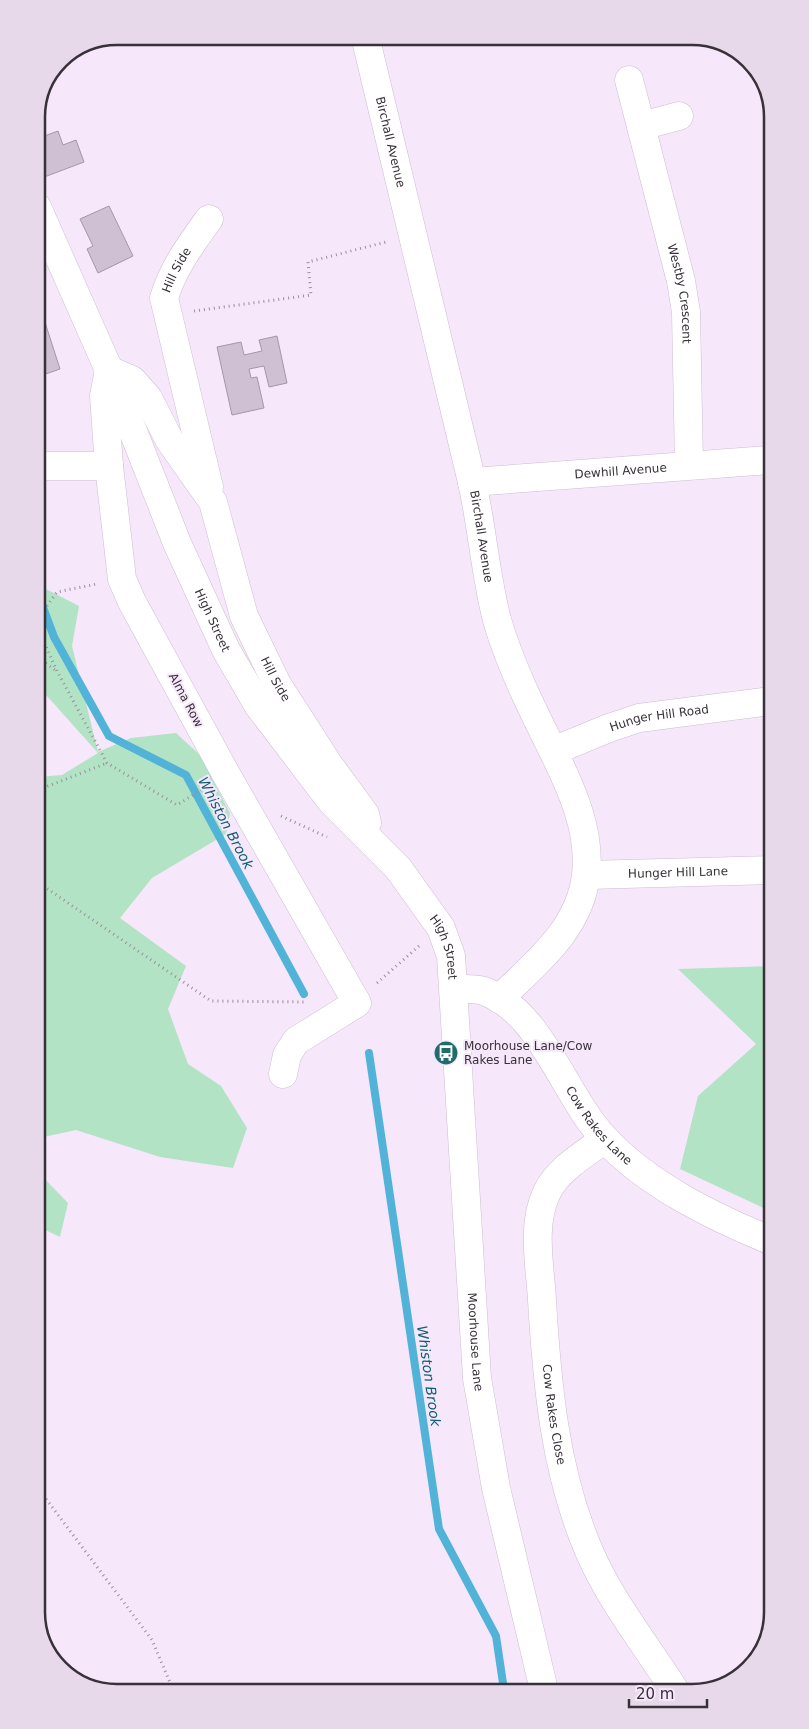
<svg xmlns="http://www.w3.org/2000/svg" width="809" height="1729" viewBox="0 0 809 1729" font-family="'DejaVu Sans',sans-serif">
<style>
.green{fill:#b3e3c5}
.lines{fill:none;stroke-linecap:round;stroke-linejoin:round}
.stream{stroke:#51b3d7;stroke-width:8}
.building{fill:#cfc0d3;stroke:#a597a9}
.minor-casing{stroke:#ccbed1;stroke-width:29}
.path{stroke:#9a8f9d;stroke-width:3;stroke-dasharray:1 4;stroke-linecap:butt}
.minor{stroke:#fff;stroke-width:28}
.labels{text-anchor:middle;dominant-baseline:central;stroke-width:4;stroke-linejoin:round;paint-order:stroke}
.street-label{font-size:12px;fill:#373138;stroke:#f6e7fa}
.poi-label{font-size:12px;fill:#373138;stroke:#f6e7fa;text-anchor:start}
.water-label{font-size:14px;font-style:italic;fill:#0e5e77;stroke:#f6e7fa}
.rim{fill:none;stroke:#373138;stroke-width:2.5}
</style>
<rect width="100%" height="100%" fill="#f6e7fa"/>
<!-- green -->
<path class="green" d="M 38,585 L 79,606 L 72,646 L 98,752 L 131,738 L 176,733 L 200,755 L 230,813 L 226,834 L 152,878 L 120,918 L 186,966 L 168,1009 L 188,1064 L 221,1086 L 247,1128 L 233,1168 L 160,1157 L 76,1130 L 39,1138 L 38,777 L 62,775 L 98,753 L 38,686 Z
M 771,966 L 772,1212 L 680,1169 L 698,1096 L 756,1044 L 678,969 Z
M 39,1173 L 68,1203 L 60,1237 L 39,1227 Z"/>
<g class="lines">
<!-- stream -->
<path class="stream" d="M 38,594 L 54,637 L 109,736 L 186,775 L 304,994
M 369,1053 L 439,1529 L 496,1636 L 504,1690"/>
</g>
<!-- building -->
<path class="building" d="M 58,131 L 63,145 L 76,140 L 84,162 L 39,179 L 36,139 Z
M 109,206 L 133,256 L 98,273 L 87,249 L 93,246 L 80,219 Z
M 37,283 L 42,313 L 60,369 L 37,377 Z
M 277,336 L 287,383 L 269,387 L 264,366 L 249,369 L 251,378 L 257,377 L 264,408 L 232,415 L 217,347 L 241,342 L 244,355 L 262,351 L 259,340 Z"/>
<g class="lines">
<defs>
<g id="minor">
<path id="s1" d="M 365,36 C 400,183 436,330 471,478 C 482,524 485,574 497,620 C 510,665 533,711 554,753 C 572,790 591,832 586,875 C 580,929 535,964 499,999"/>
<path id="s2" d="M 629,80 L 681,281 L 686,312 L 689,465"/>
<path d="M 641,126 L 679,116"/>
<path id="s3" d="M 37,207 L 109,370 L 177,543 L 226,650 L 258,705 L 331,801 L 398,868 L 441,928 L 451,956 L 477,1378 L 496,1488 L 544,1690"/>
<path d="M 37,462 L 42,466 L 109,466"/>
<path id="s4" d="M 472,482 L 769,460"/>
<path id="s5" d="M 209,487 L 164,298 C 173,268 191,244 209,219"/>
<path id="s6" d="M 553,751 L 609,728 L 639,718 L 770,701"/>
<path id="s7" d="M 587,875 L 771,870"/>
<path id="s8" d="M 454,989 C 464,989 475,988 484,991 C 542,1012 564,1096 605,1139 C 648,1185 713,1217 772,1241"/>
<path id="s9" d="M 283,1074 L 287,1055 L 296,1041 L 357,1003 L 226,774 L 132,602 L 122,579 L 109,466 L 104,396 L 109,370 L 132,380 L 148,398 L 170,441 L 213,502 L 244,616 L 277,684 L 329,765 L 365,814 L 367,823"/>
<path id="s10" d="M 605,1139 C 585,1154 558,1169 547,1192 C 531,1225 540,1265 542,1300 C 547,1385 555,1472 589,1551 C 610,1600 645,1644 674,1689"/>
</g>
</defs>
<!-- minor casing -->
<use href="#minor" class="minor-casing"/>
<!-- path -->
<path class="path" d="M 194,311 L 311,295 L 308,262 L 386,242
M 38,618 L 57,592 L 97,584
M 38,629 L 57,671 L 107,763 L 177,805 L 204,788
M 38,657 L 56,671
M 38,790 L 107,763
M 281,816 L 327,837
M 39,883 L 211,1001 L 306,1002
M 377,983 L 419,946
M 40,1491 L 152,1640 L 174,1692"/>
<!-- minor -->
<use href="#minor" class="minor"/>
</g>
<!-- icons -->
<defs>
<symbol id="bus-disc" viewBox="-11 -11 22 22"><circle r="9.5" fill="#1f6b6e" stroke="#f6e7fa"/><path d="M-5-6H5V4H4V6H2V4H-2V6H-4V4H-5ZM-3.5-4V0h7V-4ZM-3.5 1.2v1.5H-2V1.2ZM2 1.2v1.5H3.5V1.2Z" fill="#fff"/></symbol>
</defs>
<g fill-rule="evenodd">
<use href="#bus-disc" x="432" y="1039" width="28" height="28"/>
</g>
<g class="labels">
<!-- street labels -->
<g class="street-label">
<text stroke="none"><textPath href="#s1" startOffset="109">Birchall Avenue</textPath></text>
<text stroke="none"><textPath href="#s5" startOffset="225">Hill Side</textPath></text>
<text stroke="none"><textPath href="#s2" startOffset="220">Westby Crescent</textPath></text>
<text stroke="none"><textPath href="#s4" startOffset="149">Dewhill Avenue</textPath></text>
<text stroke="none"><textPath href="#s1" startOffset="514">Birchall Avenue</textPath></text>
<text stroke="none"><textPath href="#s3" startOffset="449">High Street</textPath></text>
<text stroke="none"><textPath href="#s9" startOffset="1164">Hill Side</textPath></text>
<text transform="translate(186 700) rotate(62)">Alma Row</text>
<text stroke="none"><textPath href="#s6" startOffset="112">Hunger Hill Road</textPath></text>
<text stroke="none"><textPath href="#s7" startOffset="91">Hunger Hill Lane</textPath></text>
<text stroke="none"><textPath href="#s3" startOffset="854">High Street</textPath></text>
<text stroke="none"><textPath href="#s8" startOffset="210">Cow Rakes Lane</textPath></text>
<text stroke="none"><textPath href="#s3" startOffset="1251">Moorhouse Lane</textPath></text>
<text stroke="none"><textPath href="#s10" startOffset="304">Cow Rakes Close</textPath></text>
</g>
<!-- poi labels -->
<g class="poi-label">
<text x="464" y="1046">Moorhouse Lane/Cow<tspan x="464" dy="14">Rakes Lane</tspan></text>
</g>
<!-- water labels -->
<g class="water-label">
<text transform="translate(226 823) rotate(62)">Whiston Brook</text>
<text transform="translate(429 1376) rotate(82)">Whiston Brook</text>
</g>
</g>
<!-- crop -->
<path d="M0 0H809V1729H0ZM117 45H692A72 72 0 0 1 764 117V1612A72 72 0 0 1 692 1684H117A72 72 0 0 1 45 1612V117A72 72 0 0 1 117 45Z" fill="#e7d8ea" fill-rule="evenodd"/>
<path class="rim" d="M117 45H692A72 72 0 0 1 764 117V1612A72 72 0 0 1 692 1684H117A72 72 0 0 1 45 1612V117A72 72 0 0 1 117 45Z"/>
<!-- scale -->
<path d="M629 1699v8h78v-8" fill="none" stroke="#373138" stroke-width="2.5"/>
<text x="636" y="1699" font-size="15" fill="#373138" stroke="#f6e7fa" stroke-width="4" paint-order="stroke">20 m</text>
</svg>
